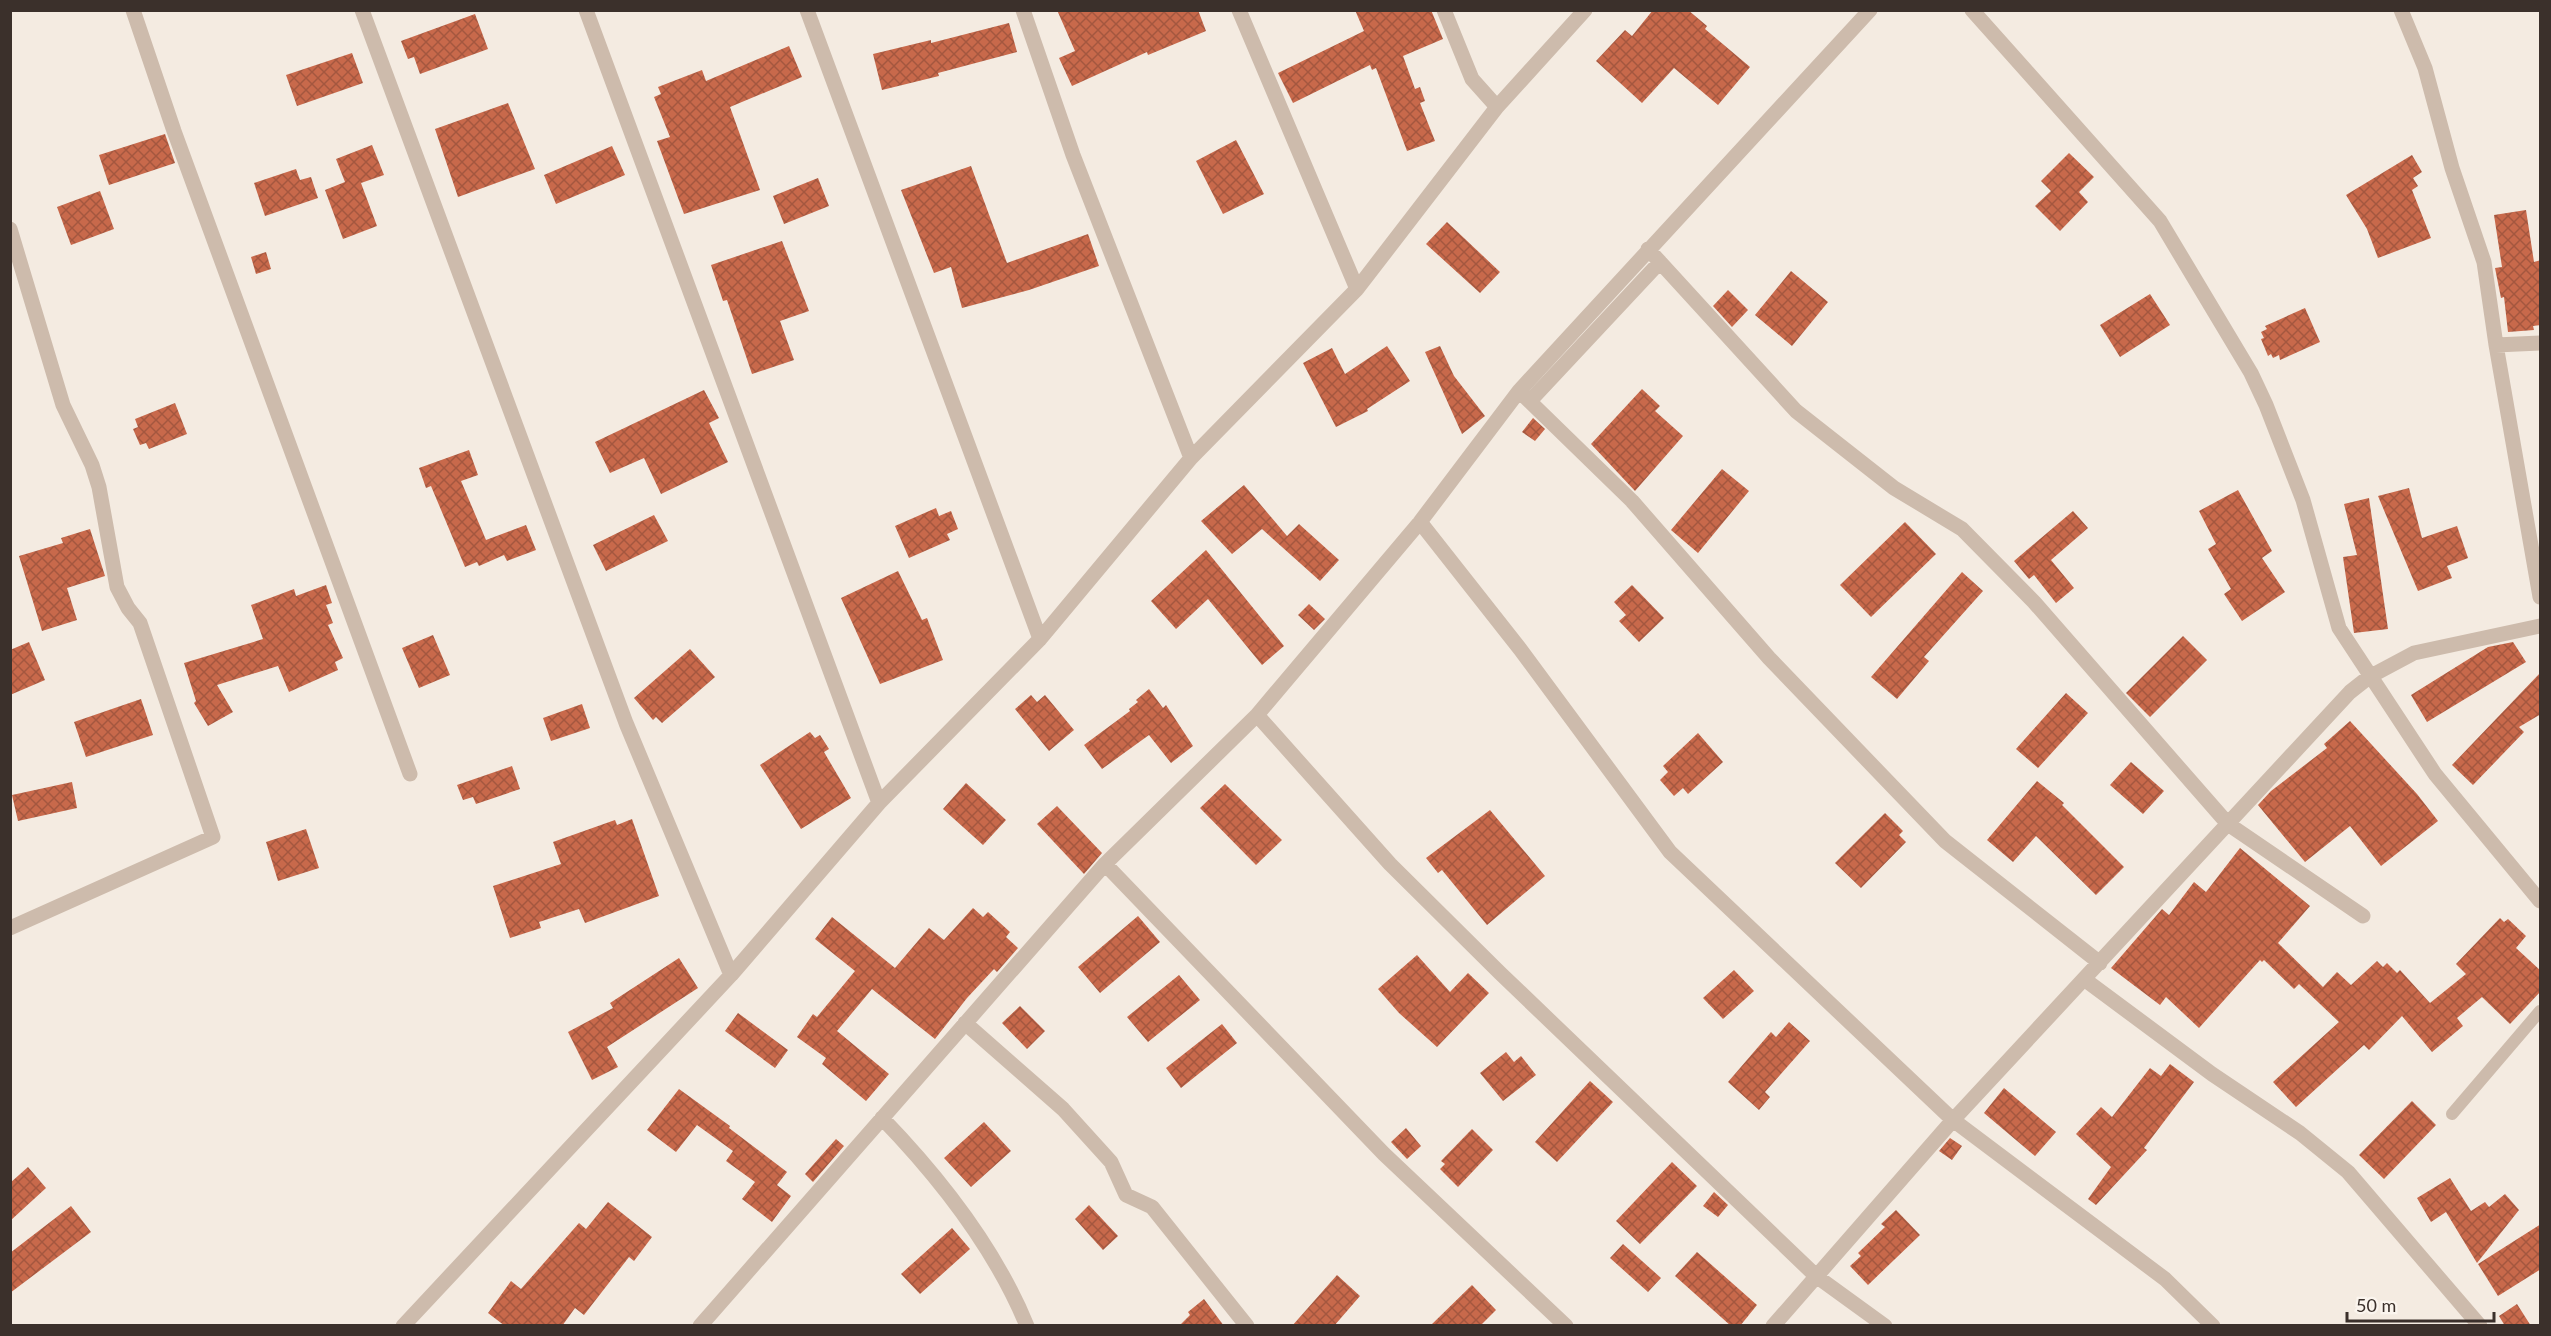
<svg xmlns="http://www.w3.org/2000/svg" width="2551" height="1336" viewBox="0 0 2551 1336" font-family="Lato,sans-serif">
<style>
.building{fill:url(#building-cross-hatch)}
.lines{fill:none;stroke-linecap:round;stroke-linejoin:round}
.lane{stroke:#cdbbac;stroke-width:12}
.street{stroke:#cdbbac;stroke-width:15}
</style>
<defs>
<pattern id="building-cross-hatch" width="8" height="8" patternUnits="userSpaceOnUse" patternTransform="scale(1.5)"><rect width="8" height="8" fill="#c8694b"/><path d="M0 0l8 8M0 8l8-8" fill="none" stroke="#a4573f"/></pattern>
</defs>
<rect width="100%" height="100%" fill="#f4ebe1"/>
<!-- building -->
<path class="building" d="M 1057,10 L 1198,10 L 1206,31 L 1148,55 L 1147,52 L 1072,86 L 1059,58 L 1075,51 Z
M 1355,10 L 1431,10 L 1443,39 L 1403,56 L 1415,89 L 1420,87 L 1425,101 L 1420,103 L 1435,141 L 1407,151 L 1376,68 L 1372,70 L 1370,65 L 1293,103 L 1278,73 L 1364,31 Z
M 1653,10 L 1688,10 L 1707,26 L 1705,29 L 1750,67 L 1718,105 L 1674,68 L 1642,103 L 1596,61 L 1625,30 L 1632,36 Z
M 475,14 L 488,49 L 420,74 L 414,57 L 408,59 L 401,41 Z
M 1009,23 L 1017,52 L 938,73 L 939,76 L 882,90 L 873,54 L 931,40 L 931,43 Z
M 789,46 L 802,77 L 730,107 L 760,190 L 684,214 L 657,141 L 670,137 L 654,97 L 661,94 L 658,87 L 702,70 L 706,81 Z
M 352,53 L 363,83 L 297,106 L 286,75 Z
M 508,103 L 535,169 L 458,197 L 435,129 Z
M 165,134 L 175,163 L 109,185 L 99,155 Z
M 1236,140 L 1264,194 L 1223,214 L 1196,161 Z
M 372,145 L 384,175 L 361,183 L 377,226 L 343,239 L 325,190 L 345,182 L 336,159 Z
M 612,146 L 625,175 L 556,204 L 544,175 Z
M 2069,153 L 2094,177 L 2079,192 L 2088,202 L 2060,231 L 2035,206 L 2051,191 L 2041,181 Z
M 2412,155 L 2422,172 L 2413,178 L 2418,186 L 2412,190 L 2431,238 L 2378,258 L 2367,229 L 2346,195 Z
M 971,166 L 1007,263 L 1088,234 L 1099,266 L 1029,290 L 962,308 L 951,267 L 934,273 L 901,190 Z
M 296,169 L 300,180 L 311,177 L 318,198 L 265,216 L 254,183 Z
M 818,178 L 829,206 L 784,224 L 773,196 Z
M 100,191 L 114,229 L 71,245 L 57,207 Z
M 2526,210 L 2534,262 L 2541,260 L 2541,325 L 2533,326 L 2534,330 L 2508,332 L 2504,297 L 2501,298 L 2495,268 L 2502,267 L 2494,215 Z
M 1447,222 L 1500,272 L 1480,293 L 1426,244 Z
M 782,241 L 809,311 L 780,321 L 794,360 L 752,374 L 727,300 L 723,301 L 711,265 Z
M 266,252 L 271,269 L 256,274 L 251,257 Z
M 1791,271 L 1828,302 L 1792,346 L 1755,315 Z
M 1728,290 L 1748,310 L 1732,327 L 1713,306 Z
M 2150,294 L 2170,325 L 2120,357 L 2100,325 Z
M 2305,308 L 2320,342 L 2280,360 L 2279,355 L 2273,358 L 2271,354 L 2268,356 L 2261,339 L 2264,338 L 2261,332 L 2267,329 L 2265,326 Z
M 1387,346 L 1410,381 L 1367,409 L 1368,411 L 1336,427 L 1303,363 L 1332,348 L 1345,374 Z
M 1440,346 L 1454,376 L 1485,416 L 1462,434 L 1425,352 Z
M 1642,389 L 1660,406 L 1655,411 L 1683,436 L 1635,491 L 1591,444 Z
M 704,390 L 719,418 L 709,423 L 728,462 L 661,494 L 644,458 L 610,473 L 595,442 Z
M 175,403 L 187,434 L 149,449 L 146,443 L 140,445 L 133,429 L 138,427 L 135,419 Z
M 1533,418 L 1545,429 L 1535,441 L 1522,432 Z
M 469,450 L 478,475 L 461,481 L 486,540 L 526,525 L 536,550 L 507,561 L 504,555 L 479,566 L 477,562 L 465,567 L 431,486 L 426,488 L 419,468 Z
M 1722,469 L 1749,491 L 1698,553 L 1671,530 Z
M 1244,485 L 1287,536 L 1299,524 L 1339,560 L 1320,581 L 1262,529 L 1232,554 L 1201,521 Z
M 2409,488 L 2422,538 L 2457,526 L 2468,558 L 2447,566 L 2452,578 L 2418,591 L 2378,496 Z
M 2238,490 L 2272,551 L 2262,558 L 2285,592 L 2242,621 L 2224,594 L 2231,589 L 2208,549 L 2216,544 L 2199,511 Z
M 2369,498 L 2388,629 L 2354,633 L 2343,557 L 2357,555 L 2344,504 Z
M 936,508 L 939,516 L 951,511 L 958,529 L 947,534 L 950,540 L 909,558 L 895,526 Z
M 2073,511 L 2088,528 L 2051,560 L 2074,588 L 2056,603 L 2034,575 L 2029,579 L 2014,561 Z
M 654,515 L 668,541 L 606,571 L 593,545 Z
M 1905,522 L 1936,554 L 1871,617 L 1840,585 Z
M 90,529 L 105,576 L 67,588 L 77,620 L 42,631 L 19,556 L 63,543 L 61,538 Z
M 1206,550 L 1284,646 L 1262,665 L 1208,599 L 1176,629 L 1151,601 Z
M 898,571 L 922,620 L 927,618 L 943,660 L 880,684 L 841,598 Z
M 1962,572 L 1983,591 L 1924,657 L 1929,661 L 1897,699 L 1871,677 Z
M 326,585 L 332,603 L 326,605 L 333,623 L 328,625 L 343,658 L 335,662 L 338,670 L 289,692 L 278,666 L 217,685 L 233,712 L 208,726 L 194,703 L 196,701 L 184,663 L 263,639 L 251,605 L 294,589 L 296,596 Z
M 1632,585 L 1664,618 L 1639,642 L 1619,621 L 1626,615 L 1614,602 Z
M 1309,604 L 1325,619 L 1314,630 L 1298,615 Z
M 433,635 L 450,675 L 419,688 L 402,648 Z
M 2183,636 L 2207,660 L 2150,717 L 2126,693 Z
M 29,642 L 45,680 L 10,695 L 10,650 Z
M 2513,642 L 2526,662 L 2427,722 L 2411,695 L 2488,647 Z
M 690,649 L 715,677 L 662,723 L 656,717 L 653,720 L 634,698 Z
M 2541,672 L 2541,714 L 2519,727 L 2524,732 L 2473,785 L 2452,765 Z
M 1149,689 L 1163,708 L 1166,705 L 1193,746 L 1171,763 L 1149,735 L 1102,769 L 1084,745 L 1130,711 L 1129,709 L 1138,702 L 1136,700 Z
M 2066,693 L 2088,713 L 2038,768 L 2016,749 Z
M 1031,695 L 1037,702 L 1045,695 L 1074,730 L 1049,751 L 1015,709 Z
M 141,699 L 153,735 L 86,757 L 74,722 Z
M 582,704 L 590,728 L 551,741 L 543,718 Z
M 2350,721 L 2417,794 L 2438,821 L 2381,866 L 2350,826 L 2305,862 L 2258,805 L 2271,791 L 2327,748 L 2324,744 Z
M 810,732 L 815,738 L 820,735 L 829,749 L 824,752 L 851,798 L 801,829 L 760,765 Z
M 1698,733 L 1723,762 L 1688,794 L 1683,788 L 1674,796 L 1660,780 L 1668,772 L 1663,766 Z
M 2131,762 L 2164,791 L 2143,814 L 2110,785 Z
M 512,766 L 520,789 L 476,804 L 473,797 L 463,800 L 457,785 Z
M 2037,781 L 2064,803 L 2062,805 L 2124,867 L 2096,895 L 2036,836 L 2013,862 L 1987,840 Z
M 72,782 L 77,808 L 18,821 L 12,795 Z
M 966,783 L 1006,820 L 983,845 L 943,809 Z
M 1225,784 L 1282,840 L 1256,865 L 1200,808 Z
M 1057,806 L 1102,853 L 1084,874 L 1037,824 Z
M 1490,810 L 1545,876 L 1487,925 L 1442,870 L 1438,873 L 1426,858 Z
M 1885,813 L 1903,831 L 1899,835 L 1906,842 L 1861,888 L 1835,863 Z
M 632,819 L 659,896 L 585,923 L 579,909 L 539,922 L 541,928 L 510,938 L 493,886 L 561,864 L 553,842 L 615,820 L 617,825 Z
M 306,829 L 319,868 L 278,881 L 266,842 Z
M 2240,848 L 2310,906 L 2278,943 L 2323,987 L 2337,972 L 2351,985 L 2377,961 L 2383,967 L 2387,963 L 2397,973 L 2400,970 L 2430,1003 L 2466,974 L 2456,964 L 2500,918 L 2504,922 L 2508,919 L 2526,936 L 2516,948 L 2541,971 L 2541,991 L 2510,1024 L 2482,997 L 2457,1018 L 2463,1026 L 2432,1052 L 2402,1016 L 2369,1050 L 2364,1045 L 2296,1107 L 2273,1082 L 2339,1022 L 2299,984 L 2294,989 L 2264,960 L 2262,962 L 2260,960 L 2199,1028 L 2166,997 L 2160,1005 L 2111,968 L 2162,909 L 2169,915 L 2194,882 L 2206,892 Z
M 973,908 L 983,917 L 988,912 L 1010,932 L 1006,937 L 1018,948 L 997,972 L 994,969 L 967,998 L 935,1039 L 872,989 L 837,1031 L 889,1074 L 866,1101 L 822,1064 L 826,1058 L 797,1037 L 813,1014 L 817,1017 L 855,971 L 815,939 L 832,917 L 895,968 L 929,928 L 944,940 Z
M 1138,916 L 1160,942 L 1100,993 L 1078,967 Z
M 1417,955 L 1450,992 L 1468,973 L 1489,993 L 1437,1047 L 1399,1013 L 1378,989 Z
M 679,958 L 698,988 L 607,1047 L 618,1067 L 592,1080 L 568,1032 L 613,1008 L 610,1003 Z
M 1734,970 L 1754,991 L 1723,1019 L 1703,998 Z
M 1179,975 L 1200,1000 L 1148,1042 L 1127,1017 Z
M 1020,1006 L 1045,1031 L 1027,1049 L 1002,1023 Z
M 738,1013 L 788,1050 L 775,1068 L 725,1031 Z
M 1789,1022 L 1810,1041 L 1765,1092 L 1770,1097 L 1759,1110 L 1728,1082 L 1771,1032 L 1776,1037 Z
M 1222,1024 L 1237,1043 L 1181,1088 L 1166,1068 Z
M 1506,1052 L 1514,1062 L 1521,1056 L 1536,1075 L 1503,1101 L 1480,1073 Z
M 2170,1064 L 2194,1082 L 2144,1148 L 2147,1150 L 2096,1205 L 2088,1199 L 2111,1167 L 2076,1134 L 2101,1107 L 2112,1117 L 2150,1068 L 2161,1076 Z
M 1590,1081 L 1613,1102 L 1557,1162 L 1535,1142 Z
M 2004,1088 L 2056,1132 L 2035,1156 L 1984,1113 Z
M 679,1089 L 730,1126 L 729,1128 L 787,1172 L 777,1185 L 791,1196 L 772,1222 L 742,1199 L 755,1182 L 726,1161 L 733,1151 L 697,1125 L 676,1152 L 647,1130 Z
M 2412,1101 L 2436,1125 L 2384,1179 L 2359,1155 Z
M 984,1122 L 1011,1151 L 971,1187 L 944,1158 Z
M 1406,1128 L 1421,1146 L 1407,1159 L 1391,1142 Z
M 1472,1129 L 1493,1150 L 1458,1187 L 1440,1169 L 1445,1164 L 1441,1161 Z
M 1950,1138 L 1962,1146 L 1952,1160 L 1939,1151 Z
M 836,1139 L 844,1146 L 813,1182 L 805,1174 Z
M 1672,1162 L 1697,1186 L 1640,1244 L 1616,1221 Z
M 28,1167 L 46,1188 L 10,1221 L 10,1183 Z
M 2450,1178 L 2471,1211 L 2485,1202 L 2489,1207 L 2505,1194 L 2519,1210 L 2477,1263 L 2446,1212 L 2431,1222 L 2417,1198 Z
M 1714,1192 L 1728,1205 L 1718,1217 L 1703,1206 Z
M 608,1202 L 652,1237 L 634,1261 L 629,1257 L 584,1315 L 575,1308 L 562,1326 L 505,1326 L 488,1313 L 511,1281 L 521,1289 L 579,1223 L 586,1229 Z
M 1089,1205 L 1118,1236 L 1103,1250 L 1075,1219 Z
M 71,1206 L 91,1232 L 10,1293 L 10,1253 Z
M 1896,1210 L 1920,1235 L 1868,1285 L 1850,1266 L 1861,1256 L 1858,1253 L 1885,1227 L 1881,1224 Z
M 2541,1224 L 2541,1269 L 2498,1296 L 2478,1264 Z
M 952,1228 L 970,1249 L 920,1294 L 901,1274 Z
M 1623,1244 L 1661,1278 L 1648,1292 L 1610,1258 Z
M 1697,1252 L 1757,1305 L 1740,1326 L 1731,1326 L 1675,1276 Z
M 1337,1275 L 1360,1296 L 1334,1326 L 1292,1326 Z
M 1472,1285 L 1496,1310 L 1480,1326 L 1430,1326 Z
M 1204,1299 L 1224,1326 L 1179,1326 L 1190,1315 L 1188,1312 Z
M 2517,1304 L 2531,1326 L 2505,1326 L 2499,1316 Z"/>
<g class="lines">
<!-- lane -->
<path class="lane" d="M 2452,1114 L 2540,1011"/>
<!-- street -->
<path class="street" d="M 133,10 L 174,131 L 410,774
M 362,10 L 626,723 L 731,975
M 586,10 L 879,803
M 807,10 L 1040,639
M 1023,10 L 1073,155 L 1191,458
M 1239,10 L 1357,289
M 1444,10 L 1472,79 L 1497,107
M 1972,10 L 2160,221 L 2251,373 L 2266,405 L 2303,500 L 2339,628 L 2435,774 L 2540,901
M 2401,10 L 2425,68 L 2452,168 L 2484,262 L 2496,345 L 2540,597
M 10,229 L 63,405 L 92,465 L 99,487 L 117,587 L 128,608 L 140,623 L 213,837 L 10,928
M 1648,249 L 1796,411 L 1894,488 L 1962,529 L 2034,602 L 2228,824 L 2363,916
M 2496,345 L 2540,343
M 1519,391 L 1632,501 L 1769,658 L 1945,841 L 2100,963
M 1530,401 L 1660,262
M 1420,522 L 1520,649 L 1670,852 L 1953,1120 L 2165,1279 L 2213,1326
M 1257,715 L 1390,864 L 1500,973 L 1816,1276 L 1885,1326
M 1105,864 L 1384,1154 L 1566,1326
M 2084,979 L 2212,1074 L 2300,1133 L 2348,1172 L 2480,1326
M 965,1023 L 1063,1109 L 1111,1162 L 1126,1195 L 1152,1207 L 1247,1326
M 882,1118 C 940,1178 995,1248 1027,1326
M 403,1326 L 731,975 L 879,803 L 1040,639 L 1191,458 L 1357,289 L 1497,107 L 1585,10
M 700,1326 L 1105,864 L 1257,715 L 1420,522 L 1519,391 L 1870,10
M 1773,1326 L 1953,1120 L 2350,692 L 2369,677 L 2414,653 L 2540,626"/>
</g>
<!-- border -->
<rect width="2551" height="1336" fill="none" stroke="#3b302b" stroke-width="24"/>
<!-- scale -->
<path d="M2347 1312v9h147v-9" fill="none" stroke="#3b302b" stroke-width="3"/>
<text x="2356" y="1312" font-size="18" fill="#3b302b" stroke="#fbf5ee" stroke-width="4.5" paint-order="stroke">50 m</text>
</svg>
